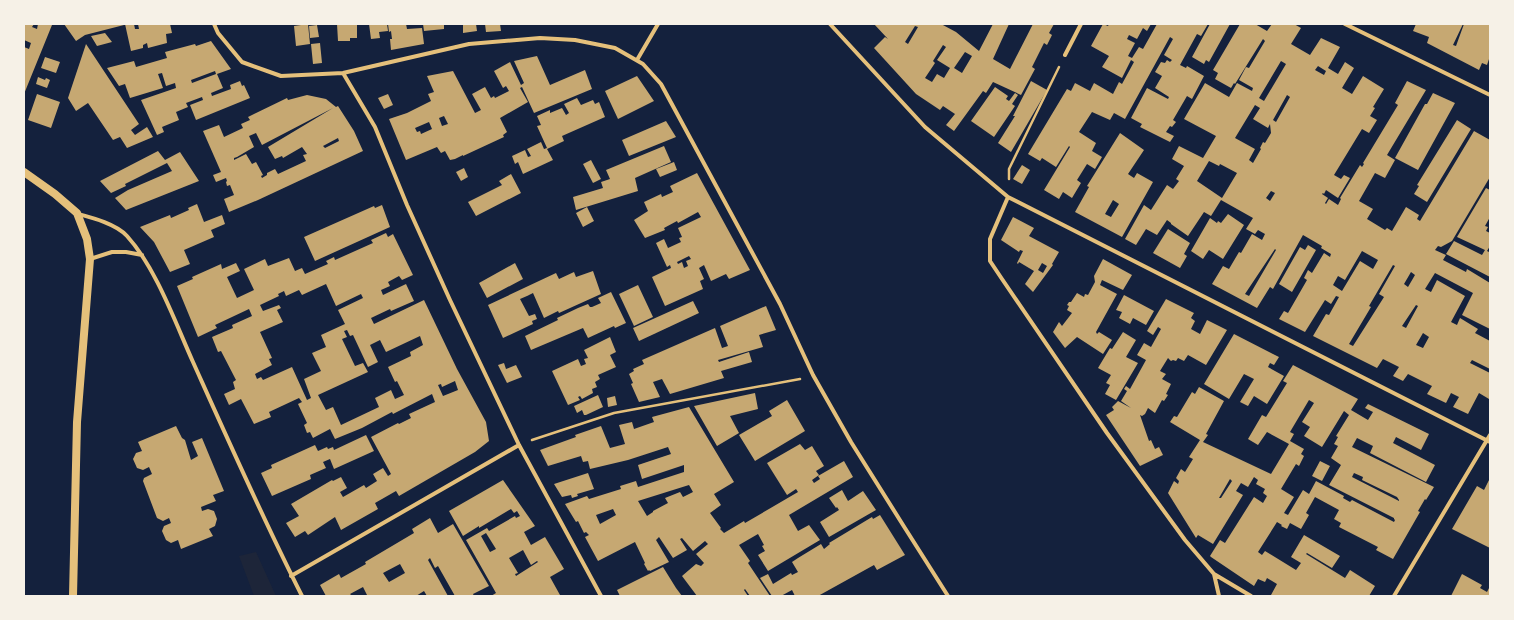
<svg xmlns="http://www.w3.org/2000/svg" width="1514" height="620" viewBox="0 0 1514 620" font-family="Overpass,sans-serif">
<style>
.green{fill:#1d2539}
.building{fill:#c6a872;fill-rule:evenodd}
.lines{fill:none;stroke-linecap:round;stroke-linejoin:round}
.path{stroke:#e5c07b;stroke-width:2.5}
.minor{stroke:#e5c07b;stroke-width:4}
.secondary{stroke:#e5c07b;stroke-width:8}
</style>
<rect width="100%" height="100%" fill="#14213d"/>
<!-- green -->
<path class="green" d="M 256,552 L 276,596 L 254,596 L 239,556 Z"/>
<!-- building -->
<path class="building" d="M 24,24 L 34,24 L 32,27 L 37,29 L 38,24 L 52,25 L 24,94 L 24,47 L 29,49 L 31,43 L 24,40 Z
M 64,24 L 124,24 L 124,25 L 85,35 L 76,41 Z
M 125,24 L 134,24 L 135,29 L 139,29 L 138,24 L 170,24 L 172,33 L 166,34 L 167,43 L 148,48 L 147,43 L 143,45 L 143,48 L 131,51 Z
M 308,24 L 310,44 L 296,46 L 294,26 Z
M 337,24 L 357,24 L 357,38 L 350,38 L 350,41 L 338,41 Z
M 369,24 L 387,24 L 388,31 L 379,32 L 380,38 L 371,39 Z
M 388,24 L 406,24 L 407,29 L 422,28 L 424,44 L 391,50 L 390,39 L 392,39 L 391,31 L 389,32 Z
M 423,24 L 444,24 L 444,29 L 424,31 Z
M 463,24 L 476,24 L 477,31 L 463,33 Z
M 485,24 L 500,24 L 501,31 L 486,32 Z
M 874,24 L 941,24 L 956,32 L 979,51 L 993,24 L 1009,24 L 993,59 L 1010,69 L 1033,24 L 1054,24 L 1049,33 L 1052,35 L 1047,45 L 1044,43 L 1032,67 L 1035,69 L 1021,95 L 993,82 L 986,93 L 983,91 L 954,131 L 946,125 L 955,114 L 943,106 L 940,110 L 916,94 L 874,48 L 885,37 L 888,39 ZM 915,26 L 918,27 L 908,44 L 905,42 ZM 943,45 L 946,47 L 937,60 L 950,68 L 944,78 L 937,74 L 932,82 L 925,78 L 935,63 L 933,61 ZM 965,52 L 972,56 L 962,73 L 954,68 Z
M 1103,24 L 1108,26 L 1109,24 L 1151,24 L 1147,31 L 1143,28 L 1137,39 L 1129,35 L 1127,39 L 1135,43 L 1128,56 L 1132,58 L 1139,47 L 1143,49 L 1157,24 L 1208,24 L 1201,36 L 1197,34 L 1180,65 L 1186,68 L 1187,66 L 1204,76 L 1192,99 L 1187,96 L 1173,120 L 1176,122 L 1172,127 L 1170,126 L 1166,132 L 1174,136 L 1170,142 L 1140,127 L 1142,124 L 1131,118 L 1147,88 L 1168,99 L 1169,97 L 1155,88 L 1162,76 L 1155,72 L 1161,62 L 1165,63 L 1167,60 L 1170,62 L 1172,60 L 1164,55 L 1173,39 L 1170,37 L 1125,119 L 1114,113 L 1110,120 L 1092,112 L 1079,132 L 1096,143 L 1092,151 L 1102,157 L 1095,169 L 1087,164 L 1077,180 L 1081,183 L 1072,198 L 1063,192 L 1059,199 L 1044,190 L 1070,147 L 1069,146 L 1056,167 L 1042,158 L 1040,161 L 1028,154 L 1067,89 L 1071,91 L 1075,83 L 1090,91 L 1094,83 L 1113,94 L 1119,82 L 1122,84 L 1134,62 L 1131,60 L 1122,78 L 1102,67 L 1109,56 L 1091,46 Z
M 1210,24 L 1230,24 L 1209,62 L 1206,60 L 1204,64 L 1192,57 Z
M 1240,24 L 1255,24 L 1267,31 L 1272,24 L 1294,24 L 1301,28 L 1291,44 L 1310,55 L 1321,38 L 1340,47 L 1328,68 L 1338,74 L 1345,62 L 1354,68 L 1342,88 L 1352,94 L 1363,76 L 1384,89 L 1373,107 L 1375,108 L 1370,116 L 1377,120 L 1369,133 L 1362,129 L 1334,175 L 1341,179 L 1344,175 L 1350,178 L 1338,198 L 1326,190 L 1324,194 L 1323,193 L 1322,194 L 1328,198 L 1325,203 L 1326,204 L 1329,199 L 1338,205 L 1341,199 L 1340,198 L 1360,165 L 1362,167 L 1364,164 L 1363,163 L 1398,105 L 1395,103 L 1407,81 L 1426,90 L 1387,155 L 1395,160 L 1385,178 L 1375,173 L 1359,201 L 1373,209 L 1367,219 L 1385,230 L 1387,228 L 1392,231 L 1406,207 L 1419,215 L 1417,219 L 1420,221 L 1474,131 L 1490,140 L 1490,177 L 1452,241 L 1441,247 L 1438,246 L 1435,250 L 1446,255 L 1443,260 L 1466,272 L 1467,269 L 1490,283 L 1490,329 L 1462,315 L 1473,293 L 1435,273 L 1425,289 L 1431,292 L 1437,280 L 1465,296 L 1451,322 L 1457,325 L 1460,318 L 1478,329 L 1475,333 L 1490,341 L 1490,369 L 1472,360 L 1470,363 L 1490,373 L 1490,398 L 1489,399 L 1479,393 L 1468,414 L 1453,407 L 1459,397 L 1451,393 L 1446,403 L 1427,394 L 1432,386 L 1408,374 L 1403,381 L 1393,376 L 1399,367 L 1383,359 L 1377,368 L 1313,336 L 1326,314 L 1329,315 L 1339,297 L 1336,296 L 1331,304 L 1325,300 L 1305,332 L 1279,319 L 1284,311 L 1288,313 L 1307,280 L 1304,278 L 1308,270 L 1312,273 L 1324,253 L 1330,257 L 1331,254 L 1321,248 L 1322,246 L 1303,235 L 1273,289 L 1270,287 L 1257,308 L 1212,284 L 1223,266 L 1229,269 L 1239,252 L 1241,253 L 1252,234 L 1262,240 L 1265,234 L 1258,230 L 1255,234 L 1246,229 L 1253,218 L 1221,200 L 1211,216 L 1204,212 L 1188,236 L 1171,224 L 1171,223 L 1167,220 L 1157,235 L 1146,229 L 1136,245 L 1125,239 L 1144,205 L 1151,210 L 1167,185 L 1173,189 L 1179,181 L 1176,179 L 1184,166 L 1172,159 L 1179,146 L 1203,158 L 1216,136 L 1184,119 L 1205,83 L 1229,97 L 1237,83 L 1252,91 L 1253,88 L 1239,80 L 1246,67 L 1249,68 L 1265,41 L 1263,39 L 1235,84 L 1234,83 L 1231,88 L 1215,79 L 1218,73 L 1213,70 ZM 1281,61 L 1286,64 L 1264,101 L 1259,98 ZM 1318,66 L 1326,71 L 1324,75 L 1315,70 ZM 1287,95 L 1290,97 L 1276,122 L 1273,120 ZM 1255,105 L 1260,108 L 1253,119 L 1268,128 L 1270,124 L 1271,133 L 1265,143 L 1263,142 L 1260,148 L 1261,149 L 1253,163 L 1249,160 L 1255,149 L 1235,138 ZM 1209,161 L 1219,166 L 1220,164 L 1237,173 L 1222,198 L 1197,181 ZM 1271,191 L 1275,193 L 1270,201 L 1266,198 ZM 1275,249 L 1276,250 L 1249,296 L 1245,294 ZM 1362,251 L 1378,260 L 1373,269 L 1360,261 L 1342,291 L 1333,285 L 1338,276 L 1345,280 ZM 1393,265 L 1395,266 L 1379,294 L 1384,297 L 1353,346 L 1349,344 L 1371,307 L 1369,306 ZM 1411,272 L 1415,275 L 1408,287 L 1404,284 ZM 1416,305 L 1418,306 L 1406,328 L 1402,326 ZM 1423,333 L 1429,337 L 1423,348 L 1416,345 Z
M 1416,24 L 1463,24 L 1453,45 L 1456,46 L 1464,24 L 1490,24 L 1490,56 L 1487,65 L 1482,63 L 1479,70 L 1427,43 L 1429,37 L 1413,31 Z
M 317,25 L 319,37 L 310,38 L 309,26 Z
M 105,33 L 112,42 L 97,46 L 91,36 Z
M 211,41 L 231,69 L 217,74 L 223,88 L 211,93 L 212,96 L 231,89 L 230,85 L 240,81 L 242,86 L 244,85 L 250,98 L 196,120 L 190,105 L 203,100 L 202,97 L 186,103 L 188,107 L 176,112 L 179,120 L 162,127 L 164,132 L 157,135 L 141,100 L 176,88 L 175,83 L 166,86 L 162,73 L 158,74 L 163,88 L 130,98 L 125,84 L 119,86 L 107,68 L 134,61 L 136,67 L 167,58 L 165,52 L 195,44 L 196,46 ZM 215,71 L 216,74 L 192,83 L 191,80 Z
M 320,43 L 322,63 L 313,64 L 311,44 Z
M 86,44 L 139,124 L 131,130 L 135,135 L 147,127 L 153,137 L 127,148 L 120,137 L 113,140 L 88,103 L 76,111 L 68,98 Z
M 537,56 L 550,85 L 585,70 L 592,89 L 534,113 L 522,87 L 520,88 L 528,102 L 500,118 L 507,132 L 503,135 L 504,137 L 463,156 L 463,155 L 455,159 L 450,160 L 445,151 L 441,153 L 437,147 L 406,160 L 389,119 L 407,113 L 431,101 L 428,94 L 434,92 L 427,76 L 453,71 L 475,113 L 481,110 L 472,94 L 485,87 L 491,98 L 494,96 L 495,98 L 509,91 L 506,86 L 503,88 L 494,71 L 510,62 L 521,85 L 524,83 L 514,61 ZM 444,116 L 448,124 L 442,126 L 439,118 ZM 429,122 L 432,129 L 421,134 L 420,131 L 417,132 L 415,128 Z
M 45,57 L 60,62 L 56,73 L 41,68 Z
M 637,76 L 654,101 L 618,119 L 605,91 Z
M 38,77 L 45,80 L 46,78 L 50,80 L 47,88 L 36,84 Z
M 1031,81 L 1047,90 L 1011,152 L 998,143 L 1015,116 L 1013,116 Z
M 995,87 L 1008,96 L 1006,99 L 1009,101 L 1015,93 L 1018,95 L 1012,104 L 1015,106 L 994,137 L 971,121 Z
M 1433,93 L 1455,103 L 1418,170 L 1395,158 L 1425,104 L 1427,104 Z
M 37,94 L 60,102 L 51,128 L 28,120 Z
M 388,94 L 393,105 L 384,109 L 378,98 Z
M 307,95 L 326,99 L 336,107 L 338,106 L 354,131 L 363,151 L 258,200 L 229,212 L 224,199 L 234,195 L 230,185 L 227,186 L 226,182 L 227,181 L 226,178 L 216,182 L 213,175 L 221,172 L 203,131 L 219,125 L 224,137 L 243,128 L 241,124 L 250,120 L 248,117 L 287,98 L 288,100 ZM 333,108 L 268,147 L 275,159 L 282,156 L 283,158 L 302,147 L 307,154 L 303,155 L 306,161 L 278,174 L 275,169 L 267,173 L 267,175 L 262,178 L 261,176 L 263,175 L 256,162 L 252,164 L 246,154 L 234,160 L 234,158 L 237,157 L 254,147 L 249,136 L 256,133 L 262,145 ZM 338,138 L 339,141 L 325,148 L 323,146 Z
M 577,98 L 581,105 L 593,100 L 595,104 L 599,102 L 605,117 L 562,136 L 564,141 L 547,149 L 553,160 L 523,174 L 518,162 L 515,164 L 512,156 L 525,150 L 528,157 L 531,156 L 527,149 L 541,142 L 544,149 L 547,148 L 537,126 L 541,125 L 537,116 L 550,110 L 550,113 L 562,108 L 566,115 L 569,113 L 564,104 Z
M 1457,120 L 1471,129 L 1427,202 L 1414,194 L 1419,186 L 1417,185 Z
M 666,121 L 676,137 L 629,156 L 622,140 Z
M 1120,133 L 1144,150 L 1128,174 L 1134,178 L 1137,173 L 1153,182 L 1122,237 L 1075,212 L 1089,187 L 1087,186 ZM 1113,200 L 1119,204 L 1111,217 L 1105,214 Z
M 664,146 L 671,162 L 635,178 L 638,191 L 576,210 L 573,197 L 603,188 L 601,182 L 610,179 L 606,170 Z
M 158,151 L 165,160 L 180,152 L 199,181 L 126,210 L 115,198 L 128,190 L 172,171 L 167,163 L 125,184 L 126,186 L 111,193 L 100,181 Z
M 591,160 L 601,179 L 593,183 L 583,164 Z
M 674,162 L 677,170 L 660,177 L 656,169 Z
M 1022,165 L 1030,170 L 1022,184 L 1013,179 Z
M 464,168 L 468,177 L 461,181 L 456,172 Z
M 697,173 L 750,270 L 729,279 L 726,274 L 711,281 L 704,265 L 699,268 L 704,279 L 700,281 L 703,289 L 665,306 L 652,277 L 671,268 L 670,265 L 667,267 L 656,243 L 664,239 L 668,248 L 681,242 L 679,238 L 682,237 L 678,228 L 701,217 L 698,212 L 678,223 L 677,221 L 664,228 L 665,230 L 645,238 L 634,220 L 648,211 L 644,202 L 661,194 L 662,197 L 673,192 L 670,186 ZM 689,256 L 691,259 L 686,261 L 688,266 L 684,268 L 682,262 L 678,264 L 677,262 Z
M 511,174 L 521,193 L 476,216 L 468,202 L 502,185 L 499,181 Z
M 1486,188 L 1490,190 L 1490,217 L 1485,226 L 1488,227 L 1486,231 L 1490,233 L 1490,246 L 1487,251 L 1489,252 L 1490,249 L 1490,277 L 1446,254 L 1454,241 L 1482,255 L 1485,250 L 1457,237 Z
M 197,204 L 204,222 L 222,215 L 225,224 L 211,230 L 214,237 L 184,250 L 190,264 L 170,272 L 154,242 L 140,227 L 170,215 L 171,218 L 189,210 L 188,208 Z
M 382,205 L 390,227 L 315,261 L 304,237 L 374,206 L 375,208 Z
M 587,207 L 594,221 L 583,227 L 576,213 Z
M 1228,214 L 1244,225 L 1223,259 L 1209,250 L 1203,259 L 1191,251 L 1210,218 L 1217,223 L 1218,221 L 1221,223 Z
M 1013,217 L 1034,228 L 1029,236 L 1059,252 L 1052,264 L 1053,265 L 1033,292 L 1025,284 L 1034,271 L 1019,262 L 1018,264 L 1017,263 L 1023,251 L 1020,250 L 1019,252 L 1001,240 ZM 1042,263 L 1047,266 L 1043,273 L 1038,270 Z
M 1168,229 L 1190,243 L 1184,254 L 1187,256 L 1180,268 L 1153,253 Z
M 386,233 L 388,237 L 393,234 L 413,275 L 402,280 L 399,276 L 388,282 L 390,286 L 381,290 L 383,295 L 406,284 L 414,301 L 391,311 L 390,309 L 371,318 L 374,324 L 424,300 L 457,369 L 486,422 L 489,441 L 475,452 L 399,496 L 396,491 L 375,503 L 378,509 L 341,530 L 335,517 L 308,535 L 305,531 L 295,537 L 286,523 L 299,516 L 291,504 L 332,480 L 333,481 L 341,477 L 347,488 L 340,492 L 343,497 L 364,485 L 366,488 L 377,481 L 373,474 L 383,468 L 388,476 L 391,474 L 371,437 L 398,423 L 399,424 L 411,418 L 409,414 L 435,402 L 432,394 L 393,414 L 392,412 L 362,428 L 335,439 L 330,429 L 313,438 L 310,432 L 307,433 L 304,425 L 307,423 L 298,404 L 302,402 L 299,398 L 269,412 L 271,417 L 254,424 L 241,399 L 229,405 L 224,394 L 235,389 L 233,382 L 236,380 L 221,351 L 218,352 L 212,337 L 233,328 L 232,325 L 252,316 L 249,309 L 215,325 L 217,328 L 198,337 L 177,286 L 193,279 L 192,277 L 221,264 L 222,269 L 236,263 L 240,271 L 227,277 L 237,298 L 254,290 L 244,269 L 265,259 L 268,266 L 289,258 L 295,271 L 302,268 L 305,274 L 328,264 L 326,261 L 334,257 L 335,260 L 373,243 L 371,240 ZM 326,284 L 336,306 L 361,294 L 363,298 L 338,310 L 345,324 L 321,335 L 326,347 L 312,353 L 321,371 L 304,379 L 311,398 L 307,400 L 292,367 L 263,380 L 261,377 L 257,379 L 255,374 L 272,365 L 269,359 L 272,358 L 260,332 L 283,322 L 277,310 L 281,308 L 279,305 L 263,311 L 260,305 L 279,296 L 278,294 L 284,291 L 286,296 L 299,290 L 302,295 ZM 347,330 L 350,336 L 353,335 L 368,367 L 378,362 L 370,345 L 380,340 L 386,352 L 420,336 L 423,345 L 410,352 L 411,356 L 388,367 L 395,382 L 397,381 L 404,395 L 395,399 L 391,390 L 375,398 L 379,407 L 341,425 L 333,407 L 326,410 L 318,395 L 368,372 L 363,363 L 355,366 L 342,339 L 347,337 L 344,331 ZM 455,381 L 458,390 L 443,396 L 438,385 L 441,384 L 442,387 Z
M 1308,245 L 1316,250 L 1292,292 L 1279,284 L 1300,247 L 1305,250 Z
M 1103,259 L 1132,275 L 1123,290 L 1102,280 L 1100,285 L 1117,294 L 1096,332 L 1097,334 L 1099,332 L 1112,340 L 1103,354 L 1077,337 L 1065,348 L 1053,332 L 1059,322 L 1062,326 L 1072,313 L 1067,310 L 1069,306 L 1067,305 L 1069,302 L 1071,302 L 1077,293 L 1084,297 L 1085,294 L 1088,295 L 1095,282 L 1094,276 Z
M 515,263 L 523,279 L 487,298 L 479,283 Z
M 593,271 L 601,294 L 559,313 L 558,311 L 544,318 L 533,293 L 527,296 L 520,299 L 529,316 L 535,314 L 537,319 L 532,321 L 533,324 L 503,338 L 488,305 L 556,273 L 559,279 L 574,272 L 576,277 Z
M 638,285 L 653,317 L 634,326 L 619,294 Z
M 611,292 L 626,323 L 615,328 L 614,326 L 588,338 L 583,328 L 531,350 L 525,336 L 558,320 L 557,318 L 578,308 L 588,304 L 590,307 L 592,307 L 601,303 L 598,298 Z
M 1124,295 L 1154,311 L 1146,325 L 1133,318 L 1130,324 L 1119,318 L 1122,312 L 1116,310 Z
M 1166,299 L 1194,313 L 1191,318 L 1195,321 L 1191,329 L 1200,334 L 1207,320 L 1227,330 L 1206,365 L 1188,355 L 1184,361 L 1178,358 L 1176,361 L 1173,360 L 1171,361 L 1168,358 L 1160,371 L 1166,374 L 1162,379 L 1171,384 L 1166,394 L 1168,395 L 1164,401 L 1162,400 L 1155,413 L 1148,408 L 1145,414 L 1142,416 L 1140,415 L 1149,441 L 1151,440 L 1155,449 L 1159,447 L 1163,455 L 1140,466 L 1106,415 L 1114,410 L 1112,407 L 1118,401 L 1131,408 L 1121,401 L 1127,391 L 1124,389 L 1126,386 L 1130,389 L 1146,360 L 1137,355 L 1144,343 L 1151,347 L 1161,329 L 1158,327 L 1153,335 L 1147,331 Z
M 693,301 L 699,313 L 639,341 L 633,328 Z
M 766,306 L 776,330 L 759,335 L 763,347 L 718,360 L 719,362 L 749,352 L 752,362 L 721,371 L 724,378 L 670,394 L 662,379 L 653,382 L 660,397 L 639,402 L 631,384 L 633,383 L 629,374 L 634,371 L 633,369 L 644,364 L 642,360 L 715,328 L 722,348 L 728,346 L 720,326 Z
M 1123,332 L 1136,340 L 1126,357 L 1138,363 L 1116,400 L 1105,394 L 1110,385 L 1106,383 L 1111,375 L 1098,368 L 1110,348 L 1112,349 Z
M 1234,334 L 1279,357 L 1274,365 L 1270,363 L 1268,367 L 1284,376 L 1267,404 L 1254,396 L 1248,406 L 1240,402 L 1254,379 L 1244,374 L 1229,399 L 1204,384 Z
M 610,337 L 616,352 L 610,355 L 616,367 L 598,375 L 600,379 L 595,382 L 597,387 L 592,389 L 593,393 L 582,399 L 580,396 L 578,397 L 580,400 L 568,405 L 552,371 L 578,359 L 581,366 L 586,364 L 584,359 L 588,358 L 584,350 Z
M 504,363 L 506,369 L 516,365 L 522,377 L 507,383 L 498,365 Z
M 1293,365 L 1358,399 L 1351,410 L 1368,420 L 1373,412 L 1365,408 L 1368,404 L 1429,434 L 1421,450 L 1396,437 L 1393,443 L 1435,465 L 1426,482 L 1370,453 L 1373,446 L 1357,438 L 1352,447 L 1434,487 L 1426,500 L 1425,499 L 1418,511 L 1420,512 L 1393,559 L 1376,550 L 1378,547 L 1339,527 L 1341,523 L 1334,519 L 1339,510 L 1315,497 L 1306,513 L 1309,515 L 1301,529 L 1290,523 L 1287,529 L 1281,526 L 1282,525 L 1277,522 L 1258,552 L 1262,555 L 1265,551 L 1296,570 L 1301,563 L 1291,557 L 1304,535 L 1340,556 L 1332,568 L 1307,553 L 1306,554 L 1345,578 L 1350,570 L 1375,586 L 1369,596 L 1273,596 L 1271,595 L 1277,584 L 1267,578 L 1265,582 L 1258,579 L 1254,586 L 1211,557 L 1210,556 L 1220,540 L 1225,543 L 1254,497 L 1263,503 L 1267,496 L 1263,493 L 1265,489 L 1256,484 L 1258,480 L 1254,477 L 1248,487 L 1241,483 L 1236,491 L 1243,495 L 1213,544 L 1198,535 L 1196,538 L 1168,493 L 1174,481 L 1178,484 L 1179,481 L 1176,478 L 1181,469 L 1185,472 L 1193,459 L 1189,457 L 1200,440 L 1170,422 L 1174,416 L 1177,417 L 1192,392 L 1195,394 L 1199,387 L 1224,401 L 1206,434 L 1208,435 L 1203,442 L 1271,474 L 1289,444 L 1267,432 L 1258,445 L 1248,439 L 1262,415 L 1266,417 L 1287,383 L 1283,381 ZM 1309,400 L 1314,403 L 1302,422 L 1310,427 L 1304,436 L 1322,447 L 1344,411 L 1349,415 L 1336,436 L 1338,437 L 1334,444 L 1338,446 L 1331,458 L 1341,465 L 1329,485 L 1394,518 L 1394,519 L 1395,520 L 1394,522 L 1352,500 L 1350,502 L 1343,498 L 1344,496 L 1316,481 L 1309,494 L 1303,490 L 1288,515 L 1284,513 L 1294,497 L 1281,489 L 1296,464 L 1299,466 L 1304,456 L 1301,454 L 1304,449 L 1290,441 L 1294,434 L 1290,432 ZM 1354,473 L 1363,477 L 1362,480 L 1397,497 L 1399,500 L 1399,501 L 1352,477 ZM 1230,479 L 1232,481 L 1221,498 L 1219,498 Z
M 755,393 L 758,409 L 730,416 L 739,433 L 717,446 L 694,406 Z
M 598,395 L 603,407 L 586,415 L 584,415 L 582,410 L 577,413 L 574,406 Z
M 615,396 L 617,405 L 608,407 L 607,398 Z
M 787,400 L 805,431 L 755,461 L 739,435 L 772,416 L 769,411 Z
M 689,407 L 734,482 L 714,494 L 721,505 L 710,513 L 721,528 L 720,529 L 724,533 L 744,521 L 745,523 L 798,492 L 796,489 L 787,495 L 767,463 L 800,444 L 805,450 L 812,446 L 824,466 L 816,471 L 819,475 L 812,480 L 814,483 L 820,479 L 818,476 L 844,461 L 853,477 L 789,515 L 798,531 L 809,525 L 820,540 L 768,571 L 758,555 L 765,551 L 762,546 L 764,545 L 758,534 L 739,545 L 750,561 L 748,563 L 770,596 L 750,596 L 745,589 L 744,590 L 748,596 L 697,596 L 682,576 L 696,564 L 701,566 L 704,563 L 696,554 L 708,544 L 705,541 L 693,551 L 682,538 L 680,539 L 687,550 L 673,558 L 659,537 L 656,540 L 669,562 L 650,571 L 649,570 L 648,571 L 644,564 L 645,563 L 635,542 L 598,561 L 585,537 L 589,535 L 586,532 L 584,533 L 578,521 L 576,522 L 565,504 L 587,496 L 589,499 L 621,489 L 620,486 L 636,481 L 638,487 L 684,472 L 684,465 L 642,479 L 638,465 L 671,454 L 668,447 L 628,460 L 590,469 L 588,461 L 583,462 L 581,456 L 548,466 L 540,450 L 576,437 L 575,435 L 601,426 L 610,448 L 625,444 L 619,425 L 632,422 L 634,429 L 654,422 L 652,417 ZM 689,485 L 693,492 L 683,497 L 680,492 L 665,498 L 668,503 L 653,511 L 653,512 L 647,516 L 638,501 ZM 613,509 L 616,515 L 600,524 L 596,515 Z
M 176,426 L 182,438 L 185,440 L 191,460 L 198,456 L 192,442 L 202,438 L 224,491 L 213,495 L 216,501 L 201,507 L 202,511 L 208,509 L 214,511 L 217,519 L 215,526 L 209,529 L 213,536 L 181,549 L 178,540 L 171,543 L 166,540 L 162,531 L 164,526 L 171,523 L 169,518 L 163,521 L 157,518 L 143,481 L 144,478 L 152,474 L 149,467 L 143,470 L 137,468 L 133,459 L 136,453 L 142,451 L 138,442 Z
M 366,435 L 374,451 L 334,469 L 330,459 L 323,462 L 326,468 L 310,475 L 311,479 L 272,496 L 261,473 L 272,468 L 271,465 L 315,445 L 318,451 L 327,447 L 328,449 L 333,447 L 334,450 Z
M 1320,461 L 1330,466 L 1322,481 L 1312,476 Z
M 588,473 L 594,489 L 577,494 L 578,496 L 572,498 L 571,495 L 562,497 L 554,484 Z
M 1490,478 L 1490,548 L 1452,529 L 1477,486 L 1484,490 Z
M 503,480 L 535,526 L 524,532 L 531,545 L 545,537 L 564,569 L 550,577 L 560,595 L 558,596 L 491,596 L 496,593 L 466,540 L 487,528 L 489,531 L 515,516 L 516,518 L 520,516 L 517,511 L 514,513 L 511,509 L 479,528 L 479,526 L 463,536 L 449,511 ZM 486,533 L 496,549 L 490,552 L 481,536 ZM 523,550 L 531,565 L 537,561 L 538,562 L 516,576 L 515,574 L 518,573 L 509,558 Z
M 842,490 L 848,501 L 863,491 L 876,510 L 829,537 L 820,522 L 839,510 L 837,507 L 836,508 L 829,498 Z
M 880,515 L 905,555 L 877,570 L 874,565 L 818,596 L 795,596 L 792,590 L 781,596 L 772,596 L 760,578 L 768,574 L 773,584 L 791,573 L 792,575 L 798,572 L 792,562 L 798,558 L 821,544 L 824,549 L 830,544 L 829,543 L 872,517 L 873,519 Z
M 430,518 L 438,533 L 453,524 L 489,586 L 473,594 L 474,596 L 455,596 L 438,566 L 435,568 L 430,558 L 428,560 L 448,596 L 427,596 L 424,591 L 416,596 L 365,596 L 367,595 L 363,587 L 350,594 L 352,596 L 326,596 L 320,585 L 339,574 L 341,578 L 366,564 L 365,562 L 414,533 L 412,529 ZM 400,564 L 405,573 L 389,582 L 383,573 Z
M 663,567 L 676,588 L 682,596 L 620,596 L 617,590 Z
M 1462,574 L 1482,585 L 1480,588 L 1487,592 L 1490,586 L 1490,596 L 1451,596 Z"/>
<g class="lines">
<!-- path -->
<path class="path" d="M 1009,179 L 1009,169 L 1059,67
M 532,440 L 614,413 L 800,379"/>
<!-- minor -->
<path class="minor" d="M 214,24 L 218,33 L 242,62 L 281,76 L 343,73 L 469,44 L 540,38 L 575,40 L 615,48 L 643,64 L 661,84 L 780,304 L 813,375 L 851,442 L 903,525 L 948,596
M 830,24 L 925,127 L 1008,197 L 1490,442
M 1345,24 L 1490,95
M 1065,55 L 1081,24
M 637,60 L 658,24
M 343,73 L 375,127 L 407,205 L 450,300 L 519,445 L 601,596
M 1008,197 L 990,239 L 990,261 L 1002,279 L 1107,433 L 1185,540 L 1214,574 L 1251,596
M 78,214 C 93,218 116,224 127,236 C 156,268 175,322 193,362 C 228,440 263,519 302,596
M 90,259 L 112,252 L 126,252 L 142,255
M 1214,574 L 1219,596
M 291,576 L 519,445
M 1394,596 L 1490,435"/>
<!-- secondary -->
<path class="secondary" d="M 24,172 L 55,194 L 77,213 L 87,239 L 90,259 L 77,422 L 73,596"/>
</g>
<!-- border -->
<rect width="1514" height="620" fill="none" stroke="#f6f1e7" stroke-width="50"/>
</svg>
